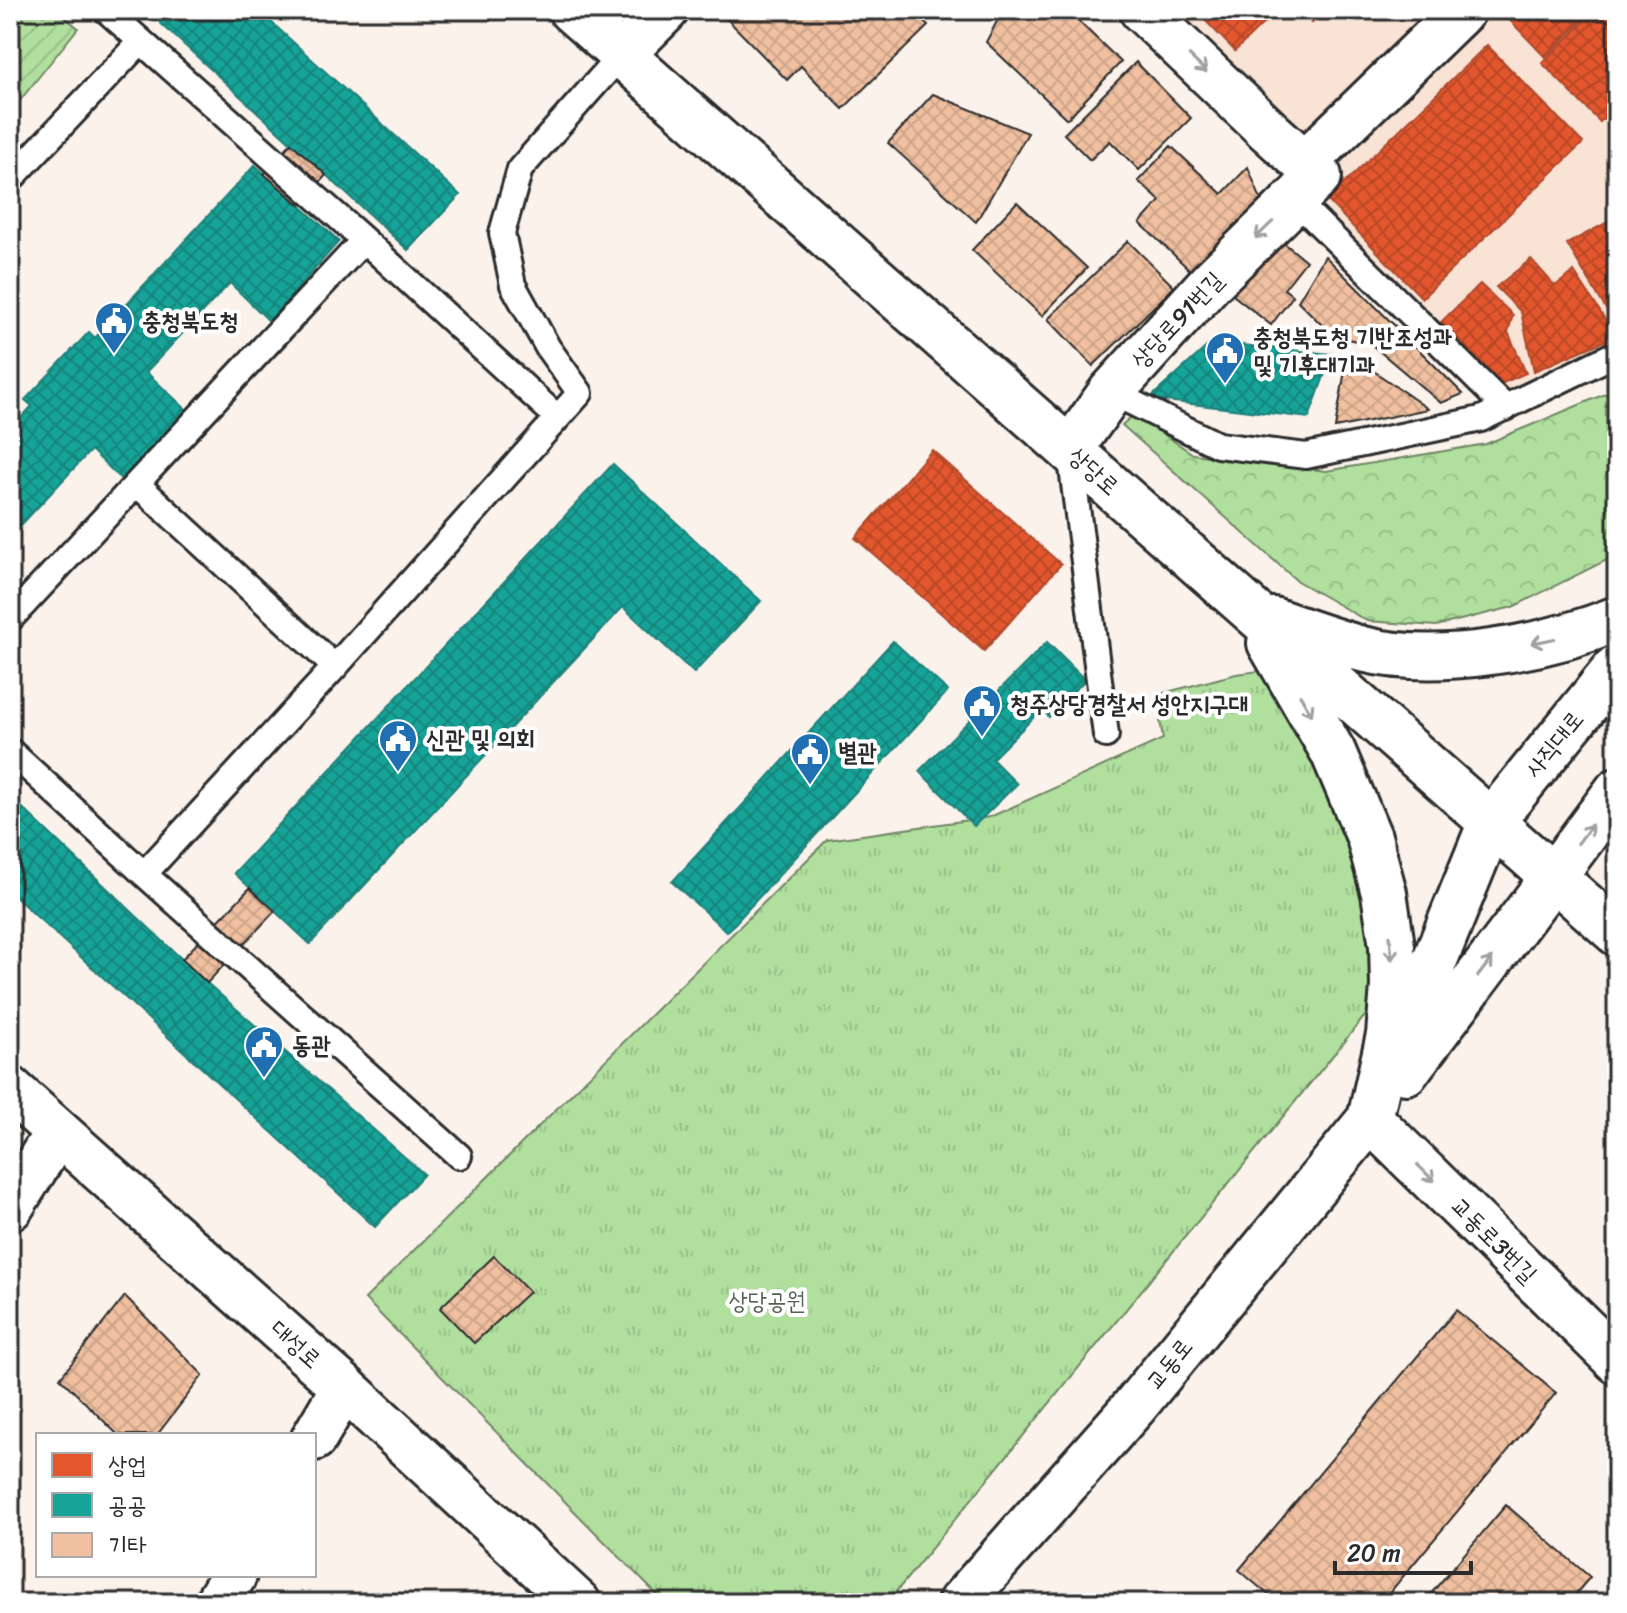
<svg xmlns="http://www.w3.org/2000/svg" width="1627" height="1613" viewBox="0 0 1627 1613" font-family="Sriracha,'Poor Story',sans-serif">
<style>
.built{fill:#f8e3d5}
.forest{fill:url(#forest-crowns);stroke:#6e8564;stroke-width:2}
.park{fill:url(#park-tufts);stroke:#6e8564;stroke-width:2}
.garden{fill:url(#garden-furrows);stroke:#6e8564;stroke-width:2}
.shops{fill:url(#shops-cross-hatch);stroke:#ac4a2d;stroke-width:2}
.public{fill:url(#public-cross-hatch);stroke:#1d7f77;stroke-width:2}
.building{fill:url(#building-cross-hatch);stroke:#2b2b2b;stroke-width:2}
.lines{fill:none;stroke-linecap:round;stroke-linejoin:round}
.lane-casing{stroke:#2b2b2b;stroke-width:30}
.street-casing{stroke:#2b2b2b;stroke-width:50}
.secondary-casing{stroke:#2b2b2b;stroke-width:50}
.lane{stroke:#fff;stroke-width:24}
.street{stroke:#fff;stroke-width:44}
.secondary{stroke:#fff;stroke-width:44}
.oneway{stroke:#a0a0a0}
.labels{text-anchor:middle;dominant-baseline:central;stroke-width:8;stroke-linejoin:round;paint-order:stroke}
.street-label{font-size:24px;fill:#2b2b2b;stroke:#fff}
.poi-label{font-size:24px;font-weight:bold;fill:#2b2b2b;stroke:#fff;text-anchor:start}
.park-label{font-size:24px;fill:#53614e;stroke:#fff}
</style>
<defs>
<pattern id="forest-crowns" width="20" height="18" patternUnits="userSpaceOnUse" patternTransform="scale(2)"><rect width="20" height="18" fill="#b0df9e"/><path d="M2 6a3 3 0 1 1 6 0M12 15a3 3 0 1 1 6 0" fill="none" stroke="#98c088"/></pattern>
<pattern id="park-tufts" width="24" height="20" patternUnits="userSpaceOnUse" patternTransform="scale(2)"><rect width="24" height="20" fill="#b0df9e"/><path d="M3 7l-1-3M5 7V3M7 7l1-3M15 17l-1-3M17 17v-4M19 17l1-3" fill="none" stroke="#98c088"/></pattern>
<pattern id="garden-furrows" width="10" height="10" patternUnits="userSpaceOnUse" patternTransform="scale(2)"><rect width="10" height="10" fill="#b0df9e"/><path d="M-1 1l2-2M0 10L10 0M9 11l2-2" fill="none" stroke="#98c088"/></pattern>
<pattern id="shops-cross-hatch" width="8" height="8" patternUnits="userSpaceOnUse" patternTransform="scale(2)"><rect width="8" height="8" fill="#e4572e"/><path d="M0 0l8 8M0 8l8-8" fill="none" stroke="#b94827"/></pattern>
<pattern id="public-cross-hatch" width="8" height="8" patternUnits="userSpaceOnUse" patternTransform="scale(2)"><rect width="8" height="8" fill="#17a398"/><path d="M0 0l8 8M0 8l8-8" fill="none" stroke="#15857c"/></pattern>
<pattern id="building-cross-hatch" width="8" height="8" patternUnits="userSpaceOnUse" patternTransform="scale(2)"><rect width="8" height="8" fill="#f0c0a0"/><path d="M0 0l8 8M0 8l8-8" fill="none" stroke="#cea58a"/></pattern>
</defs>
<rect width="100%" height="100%" fill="#fcf2ec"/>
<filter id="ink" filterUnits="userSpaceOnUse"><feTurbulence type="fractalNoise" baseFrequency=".0125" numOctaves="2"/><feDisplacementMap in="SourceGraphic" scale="16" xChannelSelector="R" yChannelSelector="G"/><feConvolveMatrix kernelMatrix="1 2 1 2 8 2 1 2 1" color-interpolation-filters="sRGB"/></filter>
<g filter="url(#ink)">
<!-- built -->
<path class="built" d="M 1171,10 L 1617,10 L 1617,368 L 1523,416 L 1319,208 L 1293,124 Z"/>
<!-- forest -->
<path class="forest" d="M 1617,389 L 1617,555 L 1513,607 L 1436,626 L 1367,621 L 1297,581 L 1122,425 L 1134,414 L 1193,454 L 1326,471 L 1486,444 Z"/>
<!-- park -->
<path class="park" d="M 1260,671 L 1288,706 L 1363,871 L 1378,968 L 1369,1011 L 887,1603 L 665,1603 L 365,1299 L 827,840 L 990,817 L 1163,739 L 1156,695 L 1236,674 Z"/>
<!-- garden -->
<path class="garden" d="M 10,10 L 57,10 L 78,28 L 10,113 Z"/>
<!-- shops -->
<path class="shops" d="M 1195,10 L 1277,10 L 1235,51 Z
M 1299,10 L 1326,10 L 1312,23 Z
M 1500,10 L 1593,10 L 1545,57 Z
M 1596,10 L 1606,10 L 1617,21 L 1617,105 L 1600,122 L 1542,63 Z
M 1487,45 L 1583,143 L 1422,298 L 1327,200 Z
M 1617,217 L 1617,325 L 1616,326 L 1567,244 Z
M 1531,259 L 1555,286 L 1574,272 L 1616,336 L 1534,371 L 1521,312 L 1496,287 Z
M 1480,284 L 1513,315 L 1508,332 L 1526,373 L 1496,386 L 1439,324 Z
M 932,450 L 1061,564 L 984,651 L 855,538 Z"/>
<!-- public -->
<path class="public" d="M 146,10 L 258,10 L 460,195 L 408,250 Z
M 255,165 L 339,241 L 269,321 L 230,283 L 146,372 L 187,410 L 122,480 L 91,450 L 10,537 L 10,430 L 32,406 L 25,400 L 89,332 L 95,338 Z
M 1212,342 L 1332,354 L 1309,418 L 1149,399 Z
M 613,464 L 761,601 L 694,673 L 623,607 L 310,944 L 234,873 Z
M 893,641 L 948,691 L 727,932 L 672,882 Z
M 1047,642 L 1085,680 L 1049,717 L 1042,709 L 992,759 L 1017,784 L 974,826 L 919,771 Z
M 10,796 L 207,983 L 424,1174 L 375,1227 L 10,892 Z"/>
<!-- building -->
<path class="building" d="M 718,10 L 911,10 L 928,26 L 843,109 L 801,66 L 787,80 Z
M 1003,10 L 1067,10 L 1121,62 L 1067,119 L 986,42 Z
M 1136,62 L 1191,118 L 1139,170 L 1110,141 L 1090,160 L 1064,134 Z
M 933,94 L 1028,133 L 976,222 L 888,143 Z
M 291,143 L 326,175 L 300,205 L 264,174 Z
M 1171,146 L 1222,194 L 1248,167 L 1261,200 L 1192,272 L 1140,223 L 1160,201 L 1138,181 Z
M 1017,202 L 1087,268 L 1042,316 L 972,250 Z
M 1278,238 L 1306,261 L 1284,289 L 1293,296 L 1271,325 L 1233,295 Z
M 1128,241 L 1174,287 L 1093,366 L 1048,319 Z
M 1325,256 L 1463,394 L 1441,403 L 1372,345 L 1332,335 L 1298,301 Z
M 1348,353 L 1428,409 L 1335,428 Z
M 250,888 L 275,911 L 207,983 L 182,959 Z
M 494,1256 L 529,1292 L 474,1343 L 440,1308 Z
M 125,1296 L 203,1375 L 157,1435 L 118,1435 L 60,1378 Z
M 1456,1310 L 1556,1393 L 1381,1603 L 1278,1603 L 1239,1570 Z
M 1506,1505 L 1590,1577 L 1568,1603 L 1423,1603 Z"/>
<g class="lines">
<defs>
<path id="lane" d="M 106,10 L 364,240 L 558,418
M 10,180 L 141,41
M 1295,200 L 1506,408
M 1111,392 L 1218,445 L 1306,456 L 1481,419 L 1617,353
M 1070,452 L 1106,735
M 138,485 L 335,667
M 10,619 L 364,240
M 10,751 L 144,874 L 459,1156
M 144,874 L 335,667 L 580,393 L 548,348 L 513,285 L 502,233 L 520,169 L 621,55"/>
<path id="street" d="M 621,55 L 666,10
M 1305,163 L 1463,10
M 1070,450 L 1111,392 L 1211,282 L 1319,176 L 1270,132 L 1142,10
M 1391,1068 L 1491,822
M 1406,1072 L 1553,877
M 10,1089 L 344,1387 L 578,1603
M 1370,1119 L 1617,1361
M 10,1208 L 57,1133
M 314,1438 L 344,1387
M 217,1603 L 234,1575"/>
<path id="secondary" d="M 571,10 L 1617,933
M 1273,620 C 1302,630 1332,641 1362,649 C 1438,668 1545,648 1617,619
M 1491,822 L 1617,667
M 1553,877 L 1617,791
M 960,1603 L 1134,1407 L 1370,1119 L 1389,1035 L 1393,986 L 1392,946 L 1384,893 L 1369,837 L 1333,752 L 1270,643"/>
</defs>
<!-- lane casing -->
<use href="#lane" class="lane-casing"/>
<!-- street casing -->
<use href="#street" class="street-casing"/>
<!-- secondary casing -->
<use href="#secondary" class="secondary-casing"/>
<!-- lane -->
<use href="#lane" class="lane"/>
<!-- street -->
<use href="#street" class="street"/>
<!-- secondary -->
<use href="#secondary" class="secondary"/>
</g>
<!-- one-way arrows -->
<defs><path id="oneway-shaft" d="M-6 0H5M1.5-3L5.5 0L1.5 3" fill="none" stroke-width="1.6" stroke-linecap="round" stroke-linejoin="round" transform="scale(2)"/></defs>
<g class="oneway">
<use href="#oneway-shaft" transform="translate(1198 64) rotate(44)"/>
<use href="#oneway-shaft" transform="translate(1264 230) rotate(136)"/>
<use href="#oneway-shaft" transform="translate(1543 641) rotate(168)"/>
<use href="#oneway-shaft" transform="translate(1306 705) rotate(60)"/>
<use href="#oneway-shaft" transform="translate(1585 834) rotate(-53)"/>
<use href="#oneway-shaft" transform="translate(1391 948) rotate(85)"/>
<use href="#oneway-shaft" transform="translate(1485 967) rotate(-53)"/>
<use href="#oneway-shaft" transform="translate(1426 1173) rotate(45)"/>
</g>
</g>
<!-- icons -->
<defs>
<symbol id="civic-pin" viewBox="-11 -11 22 30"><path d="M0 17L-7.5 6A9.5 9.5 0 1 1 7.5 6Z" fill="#1f6fb2" stroke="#fff"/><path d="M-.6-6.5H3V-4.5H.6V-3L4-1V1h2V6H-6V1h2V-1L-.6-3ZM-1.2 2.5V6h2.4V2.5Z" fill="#fff"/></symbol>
</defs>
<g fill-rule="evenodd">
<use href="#civic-pin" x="92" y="299" width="44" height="60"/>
<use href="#civic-pin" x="1203" y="329" width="44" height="60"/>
<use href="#civic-pin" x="960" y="682" width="44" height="60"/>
<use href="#civic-pin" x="376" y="717" width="44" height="60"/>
<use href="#civic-pin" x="788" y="730" width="44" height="60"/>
<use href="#civic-pin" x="242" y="1023" width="44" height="60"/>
</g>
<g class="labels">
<!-- street labels -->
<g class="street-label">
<text transform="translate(1177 320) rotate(-47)">상당로91번길</text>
<text transform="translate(1094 471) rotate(42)">상당로</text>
<text transform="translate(1554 744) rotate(-51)">사직대로</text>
<text transform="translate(1494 1240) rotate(45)">교동로3번길</text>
<text transform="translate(296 1344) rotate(42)">대성로</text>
<text transform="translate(1169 1364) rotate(-51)">교동로</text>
</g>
<!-- poi labels -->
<g class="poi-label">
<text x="142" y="321">충청북도청</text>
<text x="1253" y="337">충청북도청 기반조성과<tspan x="1253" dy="28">및 기후대기과</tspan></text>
<text x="1010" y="704">청주상당경찰서 성안지구대</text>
<text x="426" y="739">신관 및 의회</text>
<text x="838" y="752">별관</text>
<text x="292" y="1045">동관</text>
</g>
<!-- park labels -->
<g class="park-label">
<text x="767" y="1301">상당공원</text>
</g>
</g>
<!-- margin -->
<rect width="1627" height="1613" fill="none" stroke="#fff" stroke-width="40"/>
<rect x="20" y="20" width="1587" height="1573" fill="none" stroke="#2b2b2b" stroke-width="3" filter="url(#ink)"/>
<!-- legend -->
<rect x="36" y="1433" width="280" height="144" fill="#ffffff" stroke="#aaaaaa" stroke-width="2"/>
<rect x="52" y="1453" width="40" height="24" fill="#e4572e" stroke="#aaaaaa" stroke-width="2"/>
<text x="108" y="1473" font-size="24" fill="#2b2b2b">상업</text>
<rect x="52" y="1493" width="40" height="24" fill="#17a398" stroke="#aaaaaa" stroke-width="2"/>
<text x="108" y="1513" font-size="24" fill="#2b2b2b">공공</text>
<rect x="52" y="1533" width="40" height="24" fill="#f0c0a0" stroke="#aaaaaa" stroke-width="2"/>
<text x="108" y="1553" font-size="24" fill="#2b2b2b">기타</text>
<!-- scale -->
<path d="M1335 1561v12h136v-12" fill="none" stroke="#2b2b2b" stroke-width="4"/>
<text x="1347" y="1561" font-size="24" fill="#2b2b2b" stroke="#ffffff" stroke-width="6" paint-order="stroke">20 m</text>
</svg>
